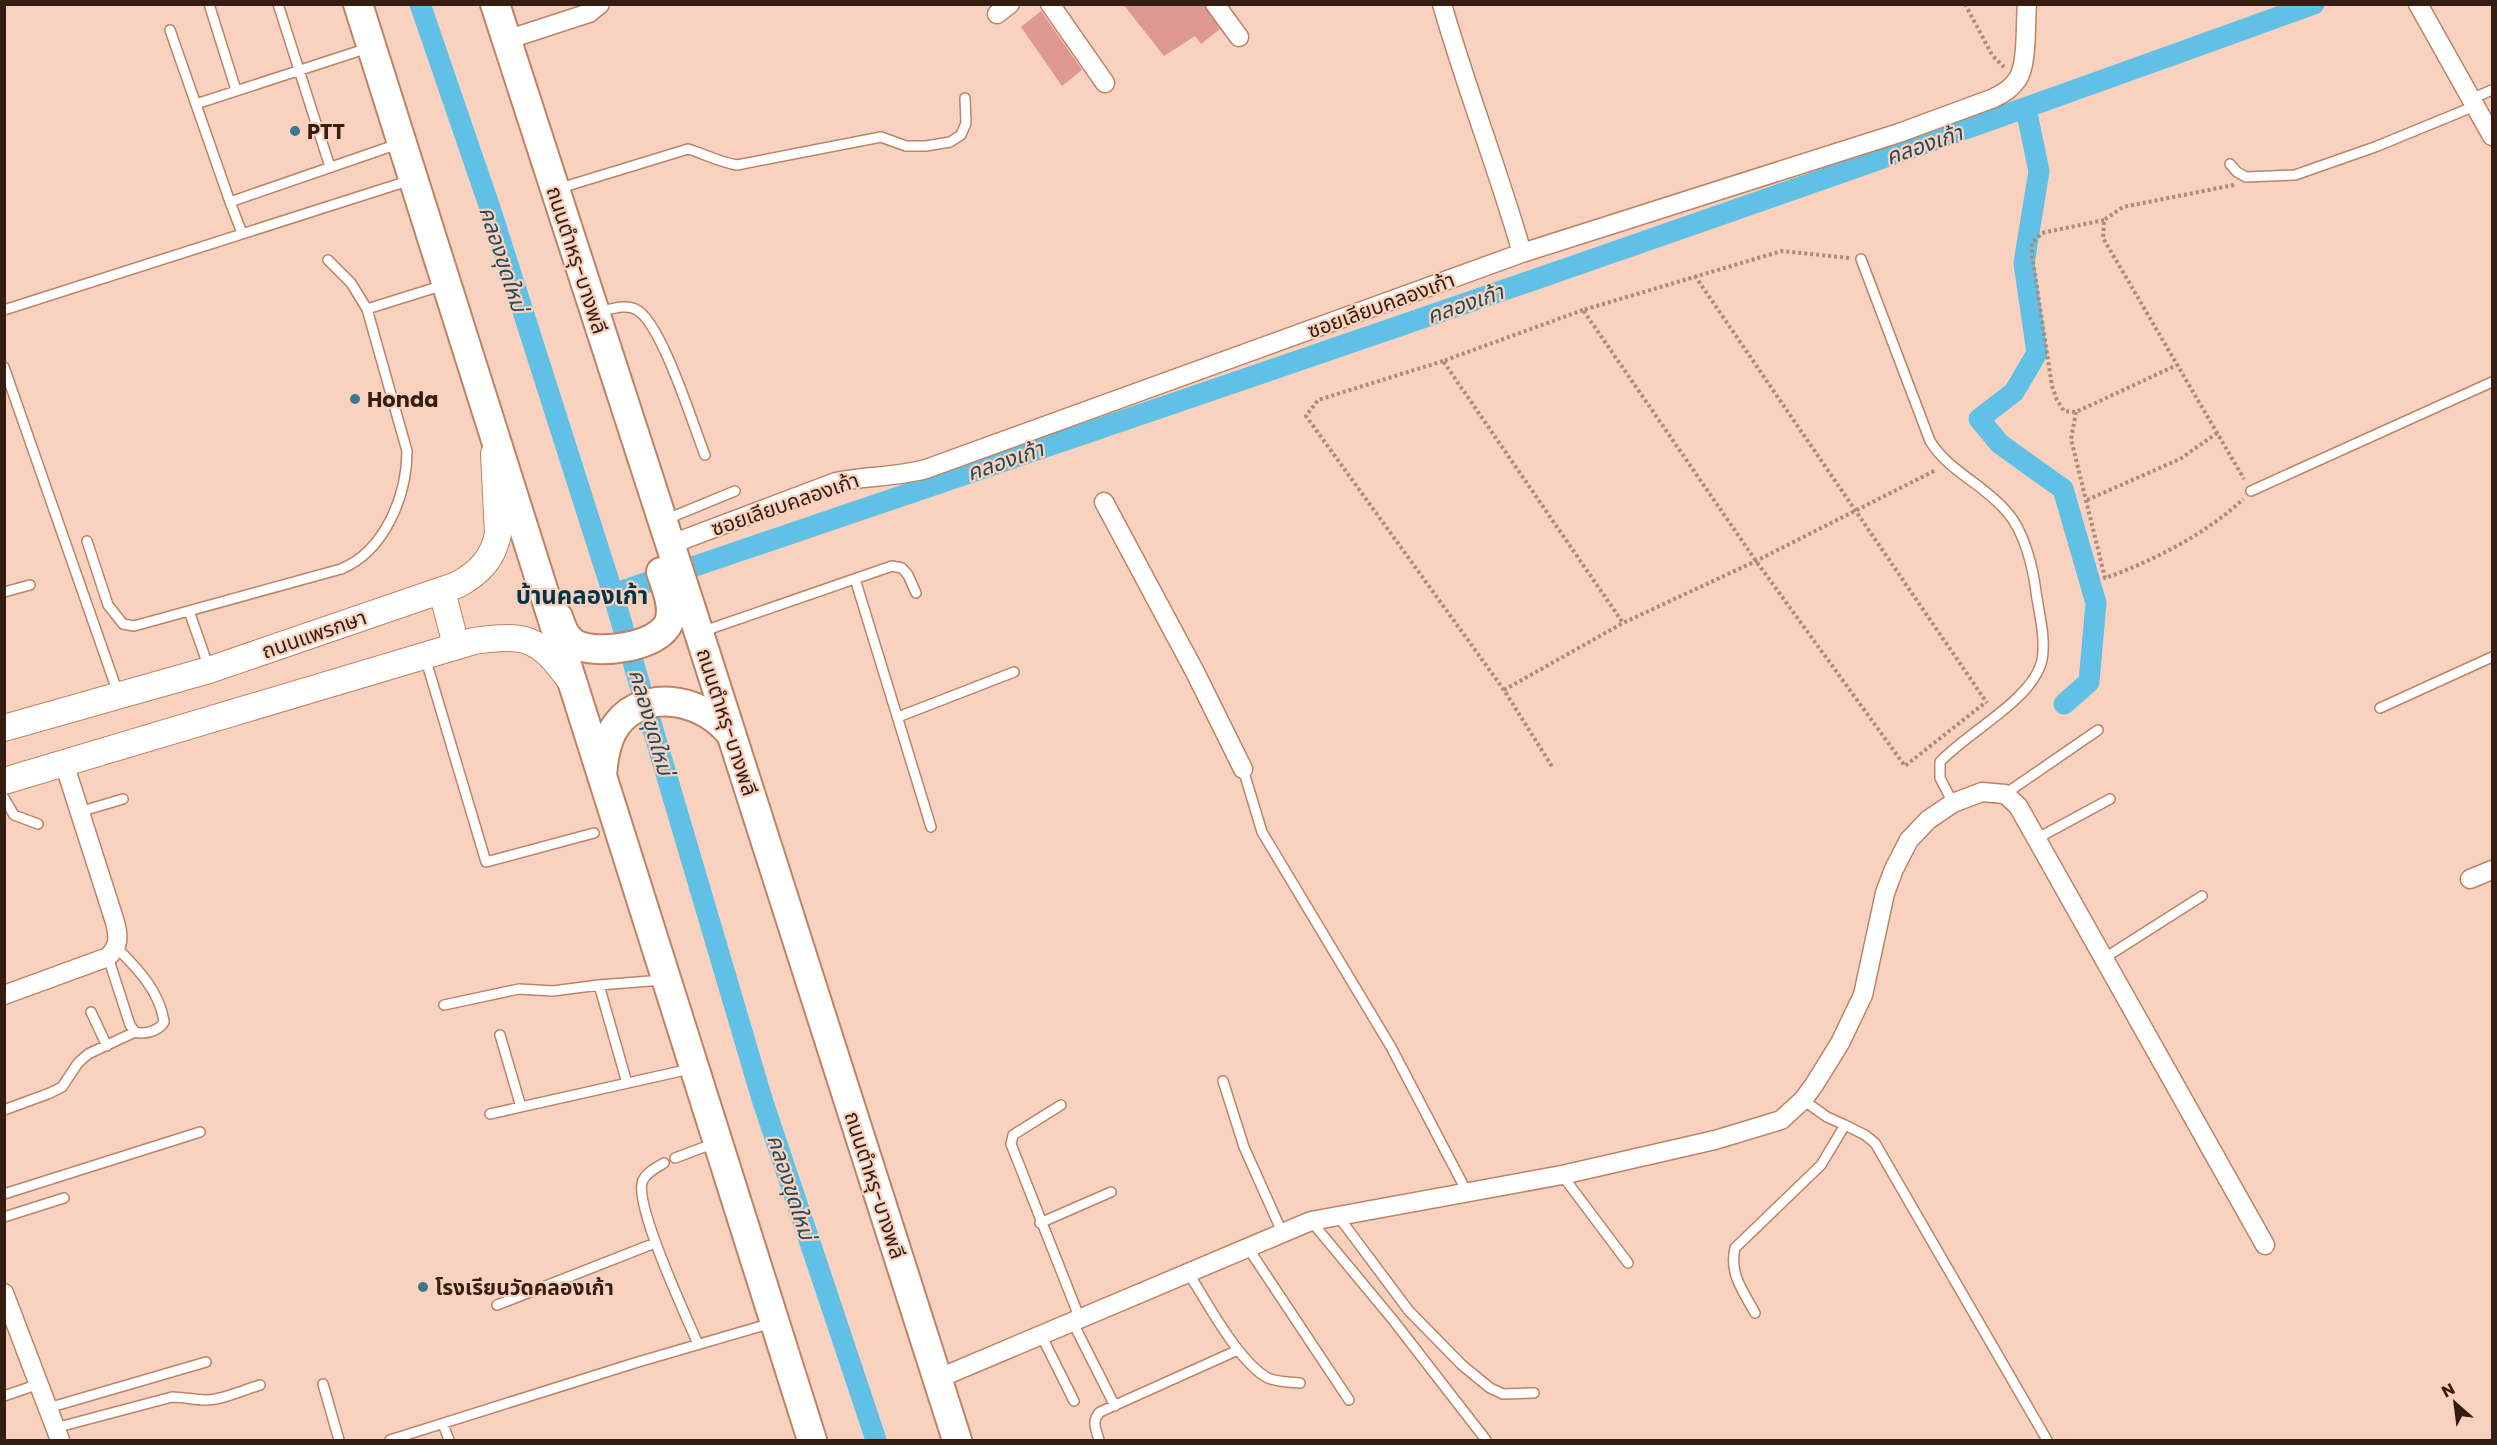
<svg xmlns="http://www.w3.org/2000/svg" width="2497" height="1445" viewBox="0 0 2497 1445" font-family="Poppins,'Noto Sans Thai',sans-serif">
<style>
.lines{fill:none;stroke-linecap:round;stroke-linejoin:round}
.stream{stroke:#548fa6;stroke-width:6}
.canal{stroke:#61c0e5;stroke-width:21}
.building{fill:#dd9991}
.lane-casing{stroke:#be8366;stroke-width:12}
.street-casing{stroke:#be8366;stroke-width:21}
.secondary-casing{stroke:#be8366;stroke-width:28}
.primary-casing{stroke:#be8366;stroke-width:32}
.path{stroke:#ab8b7b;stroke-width:4;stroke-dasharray:3 3;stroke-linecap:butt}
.lane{stroke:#fff;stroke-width:9}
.street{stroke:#fff;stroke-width:18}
.secondary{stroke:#fff;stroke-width:26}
.primary{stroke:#fff;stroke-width:28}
.poi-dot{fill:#3c778f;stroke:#f8d2bf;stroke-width:2}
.labels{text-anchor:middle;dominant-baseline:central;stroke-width:4.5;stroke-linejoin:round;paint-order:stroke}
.poi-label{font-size:21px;font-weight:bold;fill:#351d12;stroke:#f8d2bf;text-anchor:start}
.street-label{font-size:21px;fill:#351d12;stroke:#f8d2bf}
.water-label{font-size:22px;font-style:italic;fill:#214a5a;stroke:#f8d2bf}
.quarter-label{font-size:24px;font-weight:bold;fill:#003446;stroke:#f8d2bf}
</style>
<rect width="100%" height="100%" fill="#f8d2bf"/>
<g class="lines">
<!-- stream -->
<path class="stream" d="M 872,1440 L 875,1439"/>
<!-- canal -->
<path class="canal" d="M 420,4 L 491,211 L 613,594 L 762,1099 L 876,1440
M 2026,109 L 2039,171 L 2024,263 L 2037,353 L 2014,392 L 1979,419 L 2000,444 L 2063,489 L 2096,603 L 2089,682 L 2064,704
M 613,594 C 1181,401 1750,209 2314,4"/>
</g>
<!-- building -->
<path class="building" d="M 1123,4 L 1204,4 L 1220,29 L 1201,44 L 1195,36 L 1164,56 Z
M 1041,11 L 1082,70 L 1062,86 L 1021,27 Z"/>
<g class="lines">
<defs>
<path id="lane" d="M 209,4 L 236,90
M 278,4 L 330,167
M 170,30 L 230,202 L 398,144
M 2471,99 L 2492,90
M 196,104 L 368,48
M 2230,164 L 2237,172 L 2246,177 L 2295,175 L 2375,147 L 2475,106
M 557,189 L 688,149 C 705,154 719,162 737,165 L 881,137 L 906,146 L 926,146 L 950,142 L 961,135 L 966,123 L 965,98
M 230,202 L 242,233
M 1861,259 L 1930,441 C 1950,473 1983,483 2007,512 C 2024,531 2033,567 2036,592 C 2039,613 2046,639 2042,660 C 2034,699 1966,733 1940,762 L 1940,778 L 1953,803
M 367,309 L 444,285
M 4,310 L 411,180
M 597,312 C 609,310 626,303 637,310 C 662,324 693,425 705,455
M 4,367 L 118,693
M 2251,491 L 2492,382
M 667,519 L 735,491
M 87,541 L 108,605 L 123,624 L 134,626 L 341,569 C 385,551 407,495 407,451 L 367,309 L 351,283 L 328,260
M 855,579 L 931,827
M 4,592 L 30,585
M 189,611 L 209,668
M 701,632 L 892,566 L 902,568 L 908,575 L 916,593
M 425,657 L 486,862 L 594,833
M 2380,708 L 2492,657
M 898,717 L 1014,672
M 1243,769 L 1262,832 L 1391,1047 L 1468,1194
M 2005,794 L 2098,730
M 4,798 L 14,815 L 38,824
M 79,812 L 123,799
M 2036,839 L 2110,799
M 108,957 L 130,1025 L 135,1032 C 144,1035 159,1031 164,1022 C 160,992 138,969 117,948
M 2103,959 L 2202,896
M 599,985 L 627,1083
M 444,1005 L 519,989 L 553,991 L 599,985 L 663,980
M 91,1012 L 107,1046
M 500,1035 L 521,1107
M 1223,1081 L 1244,1147 L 1282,1232
M 1061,1105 L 1013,1135 L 1011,1144 L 1080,1319
M 4,1110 L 50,1093 L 62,1087 L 78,1063 L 88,1054 L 135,1032
M 490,1114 L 690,1069
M 1845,1125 L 1865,1135 L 1875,1143 L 2047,1440
M 675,1158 L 715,1143
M 664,1163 C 656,1168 647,1172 643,1180 C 632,1202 687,1318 698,1344
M 1562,1175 L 1628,1263
M 4,1194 L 200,1132
M 1338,1216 L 1409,1311 L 1462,1365 L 1490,1388 L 1503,1394 L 1534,1393
M 4,1217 L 64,1198
M 1311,1221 L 1393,1320 L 1486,1440
M 1040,1223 L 1111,1192
M 1248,1248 L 1349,1400
M 1189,1274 C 1207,1302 1239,1363 1268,1378 C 1276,1382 1290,1382 1300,1383
M 497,1305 L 655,1243
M 1755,1313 C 1743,1291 1729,1274 1735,1248 L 1821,1165 L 1845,1125 L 1827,1117 L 1803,1100
M 1073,1323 L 1115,1406
M 1041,1335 L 1074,1401
M 323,1384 L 339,1440
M 4,1396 L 39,1384
M 48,1408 L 206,1362
M 443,1424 L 449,1440
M 55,1428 L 172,1397 C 184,1397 194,1400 205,1400 C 223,1400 243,1390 260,1385
M 390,1440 L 638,1362 L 772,1323
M 1099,1440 C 1096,1429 1091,1421 1100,1412 L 1238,1350"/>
<path id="street" d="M 1050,4 L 1105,83
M 1215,4 L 1239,37
M 1442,4 C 1466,88 1498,169 1522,253
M 2418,4 L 2492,136
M 997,14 L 1010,4
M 506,40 L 589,13 L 600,4
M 1104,502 L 1195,672 L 1243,769
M 669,545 L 836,482 C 866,476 897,477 926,469 L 1522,253 L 1899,133 L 1994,98 C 2003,93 2011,89 2017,80 C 2028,65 2025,24 2027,4
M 2470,879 L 2492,870
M 4,995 L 108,957 C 119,946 119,938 115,922 L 64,763
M 4,1293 L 60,1440
M 937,1379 L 1311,1221 L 1562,1175 L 1715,1140 L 1781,1120 L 1803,1100 L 1814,1085 L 1840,1043 L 1863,995 L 1885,893 L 1894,869 L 1909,840 L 1928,820 L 1953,803 L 1982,792 L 2005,794 L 2018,806 L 2265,1245"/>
<path id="secondary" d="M 442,591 L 456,645
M 4,728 L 209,670 L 457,585 C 479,573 493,559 498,534 L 494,454
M 4,781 L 474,641 C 525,634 539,637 569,679"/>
<path id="primary" d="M 358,4 L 812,1440
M 495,4 L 699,633 L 957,1440
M 558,617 C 562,628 565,638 575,644 C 596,656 660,647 669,622 C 675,607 666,587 661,572
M 602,776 C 603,761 605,746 612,732 C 637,686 702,697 730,733"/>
</defs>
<!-- lane casing -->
<use href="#lane" class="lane-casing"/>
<!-- street casing -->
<use href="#street" class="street-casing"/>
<!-- secondary casing -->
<use href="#secondary" class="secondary-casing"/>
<!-- primary casing -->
<use href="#primary" class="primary-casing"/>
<!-- path -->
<path class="path" d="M 1965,4 L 1992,55 L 2004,67
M 2234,185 L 2123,207 L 2104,220 L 2103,238 L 2244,479
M 2104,220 L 2042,233 L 2032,243 L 2032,255 L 2052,386 L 2057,400 L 2064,411 L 2076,412 L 2177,365
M 1849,258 L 1782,251 L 1583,310 L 1756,561 L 1905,766 L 1986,702
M 1695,276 L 1987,703
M 1583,310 L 1443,361 L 1623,623
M 1443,361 L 1318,400 L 1306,416 L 1504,690 L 1553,768
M 2076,412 L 2071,439 L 2105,578 C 2151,562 2208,533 2243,499
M 2087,500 L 2180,459 L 2217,433
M 1504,690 L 1623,623 L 1756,561 L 1936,470"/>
<!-- lane -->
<use href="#lane" class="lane"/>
<!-- street -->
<use href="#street" class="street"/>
<!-- secondary -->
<use href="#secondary" class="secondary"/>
<!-- primary -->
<use href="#primary" class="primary"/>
</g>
<!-- markers -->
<g class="poi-dot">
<circle cx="295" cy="131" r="6"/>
<circle cx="355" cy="399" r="6"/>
<circle cx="423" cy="1287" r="6"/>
</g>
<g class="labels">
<!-- poi labels -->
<g class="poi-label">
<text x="307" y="131">PTT</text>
<text x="367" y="399">Honda</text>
<text x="435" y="1287">โรงเรียนวัดคลองเก้า</text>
</g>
<!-- street labels -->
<g class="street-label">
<text transform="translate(577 260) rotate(72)">ถนนตำหรุ-บางพลี</text>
<text transform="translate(1381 305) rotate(-20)">ซอยเลียบคลองเก้า</text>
<text transform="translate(785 504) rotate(-19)">ซอยเลียบคลองเก้า</text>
<text transform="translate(314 634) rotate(-19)">ถนนแพรกษา</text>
<text transform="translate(727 722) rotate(72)">ถนนตำหรุ-บางพลี</text>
<text transform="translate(875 1185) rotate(72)">ถนนตำหรุ-บางพลี</text>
</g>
<!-- water labels -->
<g class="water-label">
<text transform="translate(1924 145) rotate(-19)">คลองเก้า</text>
<text transform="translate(503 259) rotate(72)">คลองขุดใหม่</text>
<text transform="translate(1465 304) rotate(-19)">คลองเก้า</text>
<text transform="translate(1005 461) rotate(-19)">คลองเก้า</text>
<text transform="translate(651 722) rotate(74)">คลองขุดใหม่</text>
<text transform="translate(791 1187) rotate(72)">คลองขุดใหม่</text>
</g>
<!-- quarter labels -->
<g class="quarter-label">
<text x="582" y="595">บ้านคลองเก้า</text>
</g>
</g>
<!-- border -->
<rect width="2497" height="1445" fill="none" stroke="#351d12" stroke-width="12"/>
<!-- north arrow -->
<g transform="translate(2455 1403) rotate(332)" stroke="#f8d2bf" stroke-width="4.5" paint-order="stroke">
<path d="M0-4.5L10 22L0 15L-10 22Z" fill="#351d12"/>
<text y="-9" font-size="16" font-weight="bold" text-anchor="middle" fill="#351d12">N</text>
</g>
</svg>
